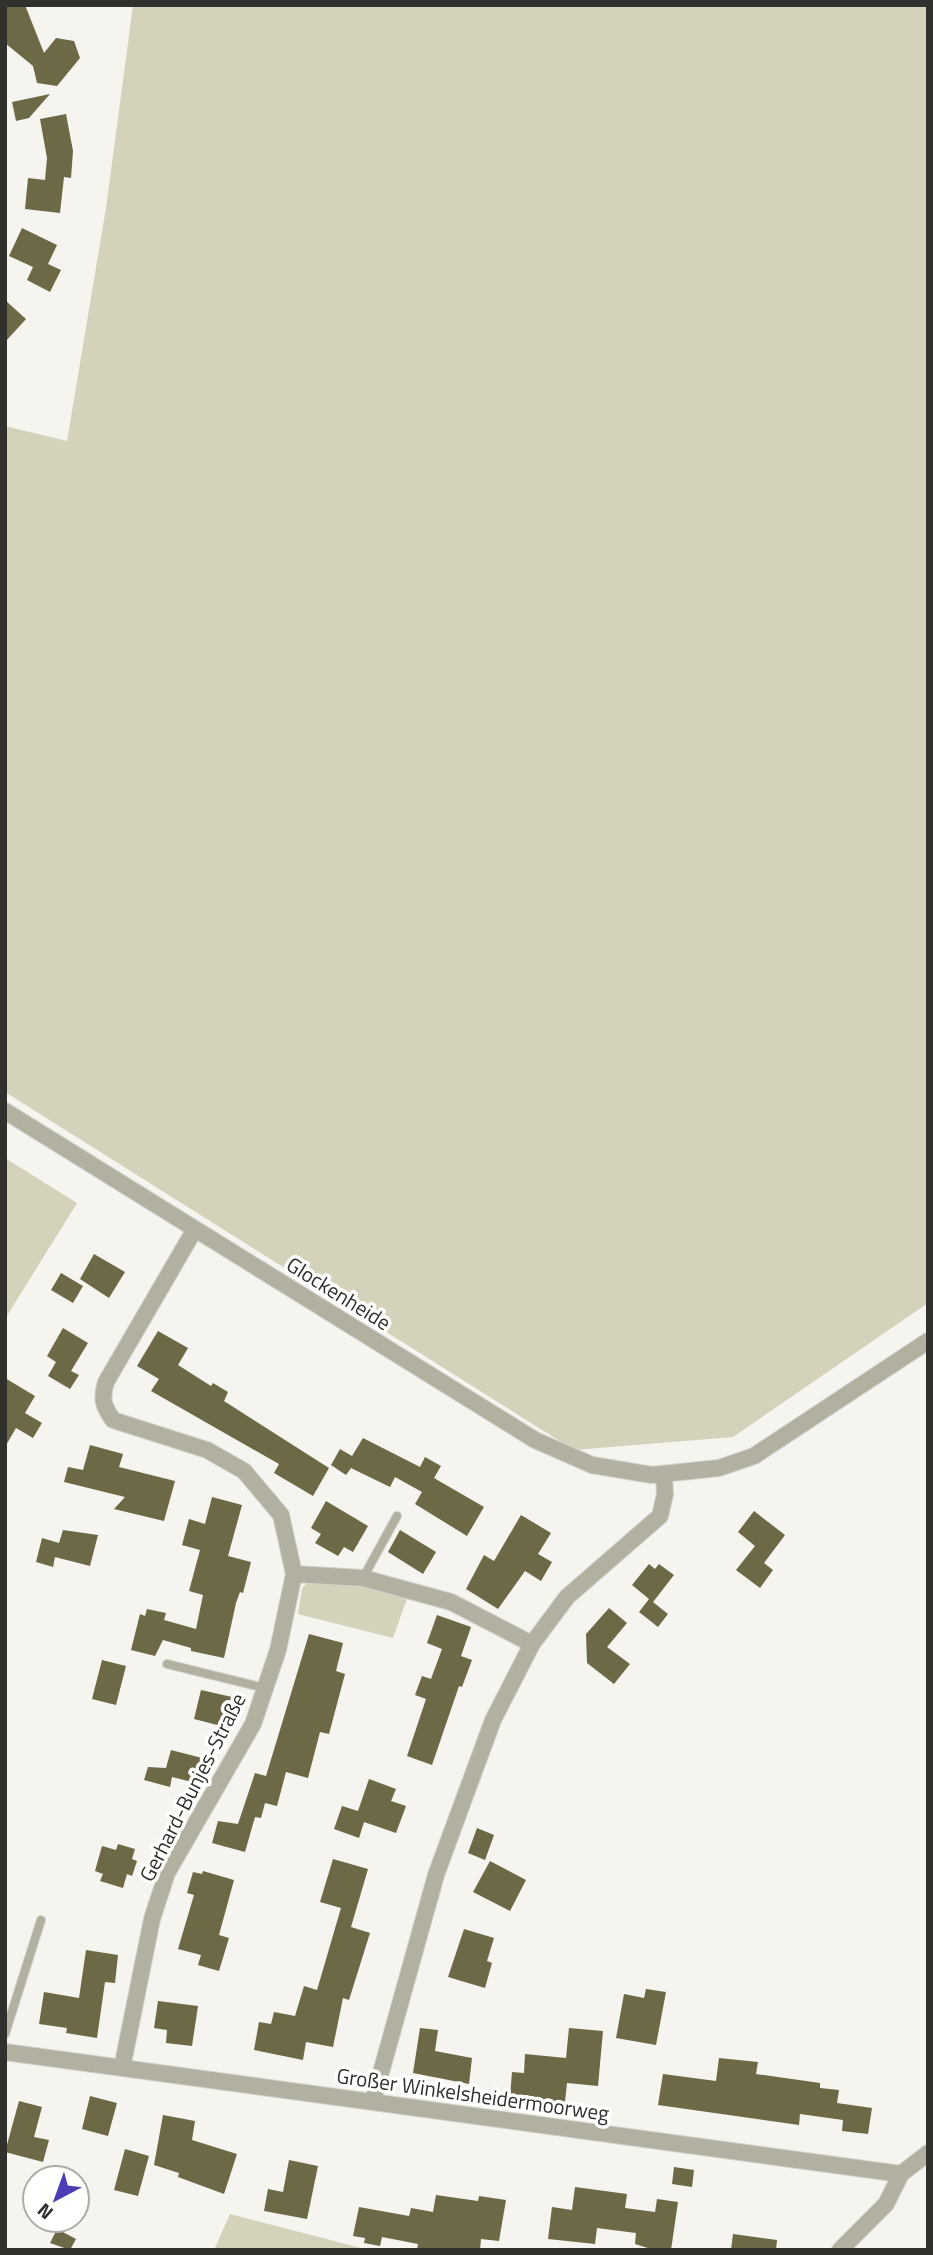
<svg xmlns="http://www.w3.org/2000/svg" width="933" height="2255" viewBox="0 0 933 2255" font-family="'Titillium Web',sans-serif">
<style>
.green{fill:#d5d2bb}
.building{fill:#6d6846}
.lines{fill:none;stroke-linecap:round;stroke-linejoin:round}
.lane-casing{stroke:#d2d1cb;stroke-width:10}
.street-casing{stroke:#d2d1cb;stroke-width:18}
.lane{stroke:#b2b0a0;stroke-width:8}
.street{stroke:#b2b0a0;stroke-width:16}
.labels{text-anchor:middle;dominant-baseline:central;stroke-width:7;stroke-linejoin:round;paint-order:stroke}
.street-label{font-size:21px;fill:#30302d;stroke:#fffffe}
</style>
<rect width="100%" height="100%" fill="#f5f4ee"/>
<!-- green -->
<path class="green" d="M 133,5 L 928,5 L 928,1303 L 733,1437 L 574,1450 L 5,1092 L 5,426 L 67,441 L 106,208 Z
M 5,1158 L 77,1203 L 5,1319 Z
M 308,1582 L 353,1585 L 408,1596 L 393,1638 L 298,1614 L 302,1588 Z
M 230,2214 L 369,2250 L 214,2250 Z"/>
<!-- building -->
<path class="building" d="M 5,5 L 25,5 L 44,53 L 56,38 L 74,41 L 80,58 L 57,86 L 37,83 L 33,66 L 5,43 Z
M 50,94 L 29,118 L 16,121 L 12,102 Z
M 66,114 L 73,151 L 71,178 L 64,177 L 60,213 L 25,209 L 28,178 L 45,180 L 47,158 L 40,119 Z
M 22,228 L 57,245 L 48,264 L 61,270 L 50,292 L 27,280 L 33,267 L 9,256 Z
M 5,300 L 26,319 L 5,342 Z
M 94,1254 L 125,1272 L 109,1298 L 80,1279 Z
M 61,1273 L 83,1286 L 73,1303 L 51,1290 Z
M 63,1328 L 88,1343 L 71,1371 L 79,1375 L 70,1389 L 48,1376 L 56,1362 L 47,1356 Z
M 158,1331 L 188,1348 L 178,1365 L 211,1386 L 213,1383 L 228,1392 L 224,1401 L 329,1468 L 313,1496 L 274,1473 L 279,1464 L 151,1391 L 159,1379 L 137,1366 Z
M 5,1378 L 35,1396 L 25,1413 L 42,1423 L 33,1438 L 16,1428 L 5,1447 Z
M 363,1438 L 420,1467 L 425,1457 L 441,1466 L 434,1478 L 484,1507 L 467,1536 L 415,1504 L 422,1492 L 395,1477 L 390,1487 L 351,1468 L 346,1475 L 331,1465 L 340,1449 L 352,1456 Z
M 90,1445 L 123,1454 L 119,1467 L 175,1481 L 164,1521 L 114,1509 L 125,1497 L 64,1482 L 68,1467 L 83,1470 Z
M 212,1497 L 242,1505 L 228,1556 L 251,1562 L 243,1593 L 240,1592 L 236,1603 L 224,1658 L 191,1651 L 191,1648 L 163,1640 L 155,1656 L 131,1650 L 140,1614 L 145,1616 L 147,1609 L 166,1613 L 164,1620 L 196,1629 L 203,1595 L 189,1591 L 200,1550 L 182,1545 L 189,1519 L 205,1524 Z
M 326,1501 L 368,1526 L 353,1552 L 344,1547 L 338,1556 L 315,1543 L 321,1534 L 311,1528 Z
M 754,1511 L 785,1535 L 764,1563 L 773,1570 L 760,1588 L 736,1570 L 755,1546 L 738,1532 Z
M 521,1515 L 551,1533 L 538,1554 L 552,1562 L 541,1581 L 525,1571 L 498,1609 L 466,1589 L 484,1555 L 494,1561 Z
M 63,1530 L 98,1535 L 90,1566 L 55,1557 L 53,1567 L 36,1562 L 42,1538 L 59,1543 Z
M 400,1530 L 436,1552 L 423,1574 L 388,1552 Z
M 649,1564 L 655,1569 L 659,1564 L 674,1575 L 653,1602 L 668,1614 L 658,1627 L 639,1612 L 649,1599 L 632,1585 Z
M 609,1608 L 627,1623 L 607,1647 L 630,1664 L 614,1684 L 587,1663 L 586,1634 Z
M 437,1615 L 471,1627 L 461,1656 L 472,1660 L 462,1687 L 459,1686 L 432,1765 L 407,1756 L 426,1699 L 415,1695 L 422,1676 L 431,1679 L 442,1649 L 427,1643 Z
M 309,1634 L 343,1643 L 336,1671 L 345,1674 L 329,1734 L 320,1732 L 308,1778 L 286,1772 L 277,1806 L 265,1803 L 261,1818 L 255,1817 L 245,1852 L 212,1843 L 218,1821 L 238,1824 L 255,1773 L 266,1776 Z
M 102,1660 L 126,1666 L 116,1705 L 92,1699 Z
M 201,1690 L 232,1697 L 225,1727 L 194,1719 Z
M 171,1750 L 202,1758 L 196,1783 L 172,1777 L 170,1787 L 144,1780 L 148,1767 L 166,1768 Z
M 369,1779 L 396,1789 L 391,1801 L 406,1806 L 396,1833 L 364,1822 L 359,1838 L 334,1829 L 342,1806 L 358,1811 Z
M 477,1828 L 494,1835 L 485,1860 L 468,1853 Z
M 118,1844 L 135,1849 L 132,1859 L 137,1861 L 132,1876 L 127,1874 L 123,1888 L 100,1881 L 103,1874 L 95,1871 L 102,1846 L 116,1850 Z
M 333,1859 L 368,1869 L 351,1927 L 370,1933 L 349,2000 L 343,1998 L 333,2047 L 306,2042 L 303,2060 L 254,2050 L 259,2022 L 271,2024 L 274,2012 L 295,2016 L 304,1986 L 317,1990 L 341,1908 L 320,1902 Z
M 490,1861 L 526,1880 L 510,1911 L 473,1892 Z
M 203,1871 L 234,1880 L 219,1935 L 229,1938 L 219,1971 L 198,1965 L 201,1955 L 178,1949 L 194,1895 L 187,1893 L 193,1872 L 202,1874 Z
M 464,1929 L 494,1938 L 487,1961 L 492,1963 L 485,1988 L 448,1977 Z
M 86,1950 L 118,1955 L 115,1983 L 105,1982 L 97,2038 L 66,2033 L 67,2028 L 39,2024 L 44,1992 L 79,1998 Z
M 646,1989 L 666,1992 L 656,2045 L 616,2038 L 624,1994 L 644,1998 Z
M 158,2001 L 198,2006 L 192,2046 L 166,2043 L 167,2030 L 154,2028 Z
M 420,2028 L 438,2030 L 435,2051 L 472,2058 L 469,2084 L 413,2073 Z
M 569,2028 L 603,2031 L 598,2086 L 567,2083 L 565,2102 L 510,2097 L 512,2072 L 524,2073 L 525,2054 L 566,2058 Z
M 719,2058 L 758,2062 L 756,2074 L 820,2083 L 820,2088 L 839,2090 L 837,2103 L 872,2108 L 868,2134 L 842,2131 L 843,2120 L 800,2114 L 799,2125 L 658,2105 L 663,2074 L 716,2081 Z
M 90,2096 L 117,2103 L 108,2136 L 82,2129 Z
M 19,2101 L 42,2107 L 34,2137 L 49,2140 L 43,2162 L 5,2152 Z
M 163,2115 L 195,2121 L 192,2140 L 237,2154 L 224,2194 L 178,2177 L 179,2173 L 154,2165 Z
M 125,2149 L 149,2156 L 138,2196 L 114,2190 Z
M 289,2160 L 318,2166 L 307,2219 L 264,2211 L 268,2189 L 283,2192 Z
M 674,2167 L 694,2170 L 692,2187 L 672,2184 Z
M 575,2187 L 627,2194 L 625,2208 L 655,2212 L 657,2199 L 678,2202 L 671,2250 L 654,2250 L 635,2244 L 636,2233 L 597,2228 L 595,2244 L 548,2239 L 552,2207 L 572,2210 Z
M 436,2195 L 478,2201 L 479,2196 L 506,2200 L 499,2241 L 481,2239 L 480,2250 L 417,2250 L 418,2244 L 382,2237 L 380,2246 L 364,2243 L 365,2238 L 353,2236 L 359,2207 L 409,2216 L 411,2208 L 433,2212 Z
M 57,2229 L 76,2239 L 70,2250 L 50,2243 Z
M 733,2234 L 777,2240 L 776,2250 L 731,2250 Z"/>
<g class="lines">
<defs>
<path id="lane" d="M 363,1578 L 397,1516
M 167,1664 L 265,1688
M 5,2034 L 41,1920"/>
<path id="street" d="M 5,1111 L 535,1440 L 592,1465 L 652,1475 L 719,1468 L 754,1456 L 928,1341
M 294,1574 L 363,1578 L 451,1602 L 532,1644
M 5,2052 L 901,2174 L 928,2153
M 122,2068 L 152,1919 L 167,1873 L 253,1724 L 278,1650 L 294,1574 L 281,1515 L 244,1471 L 207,1450 L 113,1420 C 103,1406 101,1399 106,1382 L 195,1229
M 373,2101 L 436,1875 L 493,1720 L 532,1644 L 567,1597 L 660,1516 L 665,1494 L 664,1475
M 840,2250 L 886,2204 L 901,2174"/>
</defs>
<!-- lane casing -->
<use href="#lane" class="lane-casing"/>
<!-- street casing -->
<use href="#street" class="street-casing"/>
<!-- lane -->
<use href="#lane" class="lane"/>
<!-- street -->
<use href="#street" class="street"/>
</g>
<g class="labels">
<!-- street labels -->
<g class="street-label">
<text transform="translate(339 1293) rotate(32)">Glockenheide</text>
<text transform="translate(192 1787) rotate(-63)">Gerhard-Bunjes-Straße</text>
<text transform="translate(473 2094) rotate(8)">Großer Winkelsheidermoorweg</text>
</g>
</g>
<!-- border -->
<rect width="933" height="2255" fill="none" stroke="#30302d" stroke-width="14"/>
<!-- north arrow -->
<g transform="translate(56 2199) rotate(221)"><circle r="33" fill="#fffffe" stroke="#acacaa" stroke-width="2"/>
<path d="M0-5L12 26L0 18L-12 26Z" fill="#4b3eb5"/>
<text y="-10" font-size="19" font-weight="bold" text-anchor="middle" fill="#30302d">N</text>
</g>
</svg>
